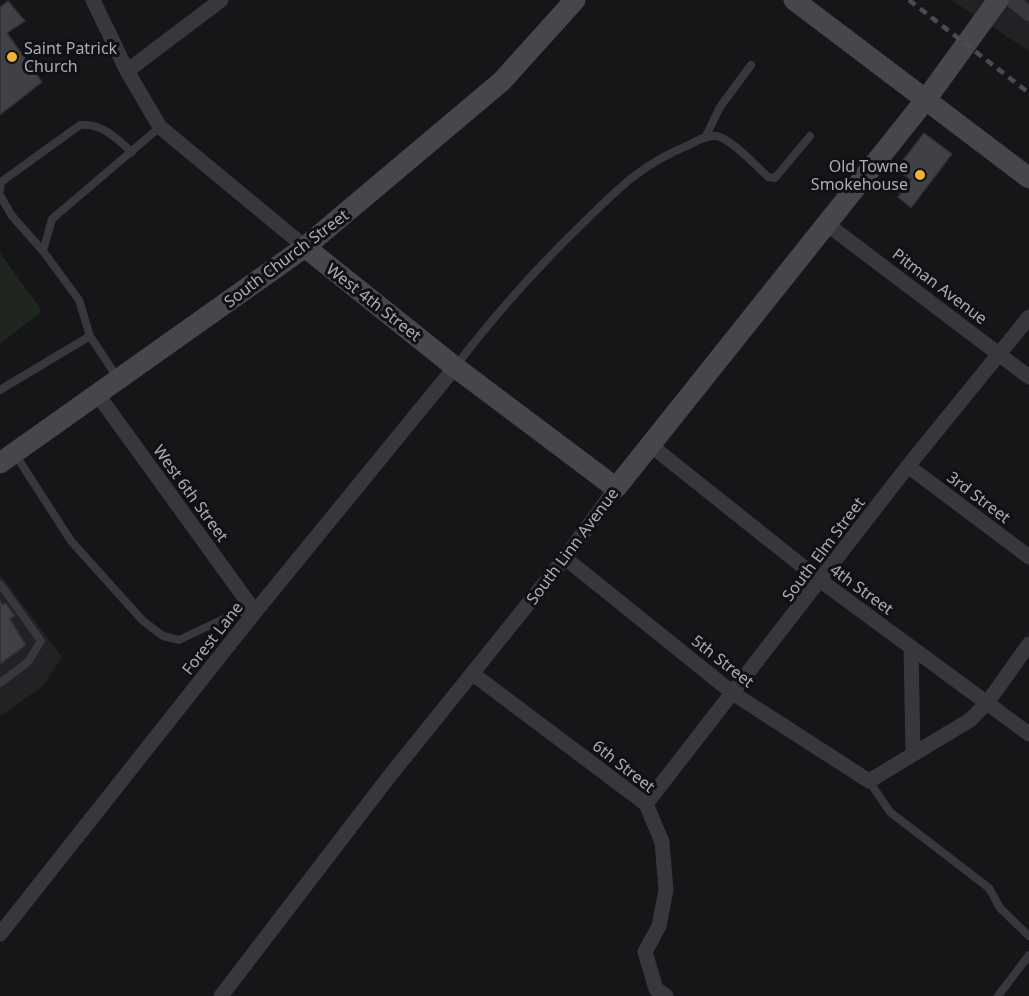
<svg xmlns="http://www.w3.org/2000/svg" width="1029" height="996" viewBox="0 0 1029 996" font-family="'Noto Sans',sans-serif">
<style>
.built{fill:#222225}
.green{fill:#1e261f}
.building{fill:#404145;stroke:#303034;stroke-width:1.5}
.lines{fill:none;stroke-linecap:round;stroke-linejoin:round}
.lane{stroke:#37383d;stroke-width:8}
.street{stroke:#37383d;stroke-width:15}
.secondary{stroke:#45474d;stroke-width:21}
.rail{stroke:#4a4c52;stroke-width:4.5;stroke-dasharray:8 6;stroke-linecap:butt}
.poi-dot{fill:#f2b134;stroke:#111113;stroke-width:2}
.labels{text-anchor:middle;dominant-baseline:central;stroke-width:6;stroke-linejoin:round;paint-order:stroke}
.poi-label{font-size:16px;fill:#a8adb8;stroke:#111113;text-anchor:start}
.street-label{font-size:16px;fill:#a8adb8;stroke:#111113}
</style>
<rect width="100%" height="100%" fill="#161618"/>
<!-- built -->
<path class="built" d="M 951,0 L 1029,0 L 1029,51 Z
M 0,574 L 62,657 L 42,687 L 0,716 Z"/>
<!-- green -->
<path class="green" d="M 0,253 L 40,308 L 40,313 L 0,344 Z"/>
<!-- building -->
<path class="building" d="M 8,1 L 25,21 L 7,33 L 42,82 L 0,115 L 0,7 Z
M 924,133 L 952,154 L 911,208 L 898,197 L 911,180 L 896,169 Z
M 0,600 L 3,605 L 6,603 L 15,616 L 10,619 L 26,645 L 0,664 Z"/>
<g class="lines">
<!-- lane -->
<path class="lane" d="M 705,138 L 720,107 L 751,65
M 0,190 L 1,182 L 80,125 C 102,123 116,138 132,152
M 0,195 L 12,216 L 43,251
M 455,367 C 493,317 532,273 577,229 C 615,192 639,165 689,145 C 697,141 706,135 715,136 C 729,136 757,167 768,177 L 775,178 L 810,136
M 117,377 L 90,336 L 79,300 L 43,251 L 52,219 L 160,127
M 0,390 L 90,336
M 15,454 L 71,541 L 143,621 L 163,636 L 179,640 L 238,612 L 253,612
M 0,584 L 41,641 L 28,662 L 0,683
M 869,781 L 890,812 L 989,888 L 1000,908 L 1029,936
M 998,996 L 1029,955"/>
<!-- street -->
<path class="street" d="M 93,0 L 127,71 L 160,127 L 305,247
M 1012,0 L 1029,14
M 127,71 L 221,0
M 828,225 L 1029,377
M 98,395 L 255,612
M 649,444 L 821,581 L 1029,734
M 908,466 L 1029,557
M 565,558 L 734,694 L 869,781 L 970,720 L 987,703 L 1029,644
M 911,647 L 913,752
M 473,674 L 646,804 L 662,842 L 666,890 L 659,926 L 645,952 L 656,989 L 666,996
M 646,804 L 908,466 L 1029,317
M 0,934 L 255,612 L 455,367
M 221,996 L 388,778 L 565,558 L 616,488"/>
<!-- secondary -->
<path class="secondary" d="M 794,0 L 1029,178
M 305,247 L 455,367 L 616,488 L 927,98 L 998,0
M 0,463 L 305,247 L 502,81 L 575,0"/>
<!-- rail -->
<path class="rail" d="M 909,0 L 1029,93"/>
</g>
<!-- markers -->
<g class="poi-dot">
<circle cx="12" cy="57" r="6"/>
<circle cx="920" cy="175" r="6"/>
</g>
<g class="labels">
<!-- poi labels -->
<g class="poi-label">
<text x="24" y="48">Saint Patrick<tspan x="24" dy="18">Church</tspan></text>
<text x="908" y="166" text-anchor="end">Old Towne<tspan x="908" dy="18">Smokehouse</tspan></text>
</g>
<!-- street labels -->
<g class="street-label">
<text transform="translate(286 258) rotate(-37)">South Church Street</text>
<text transform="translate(940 286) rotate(37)">Pitman Avenue</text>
<text transform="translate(374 302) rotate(38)">West 4th Street</text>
<text transform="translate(191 493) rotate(54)">West 6th Street</text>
<text transform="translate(979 497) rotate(37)">3rd Street</text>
<text transform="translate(572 546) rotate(-53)">South Linn Avenue</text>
<text transform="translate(823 549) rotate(-53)">South Elm Street</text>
<text transform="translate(862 589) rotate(36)">4th Street</text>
<text transform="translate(212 638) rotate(-52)">Forest Lane</text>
<text transform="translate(723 661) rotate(38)">5th Street</text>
<text transform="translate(624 766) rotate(38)">6th Street</text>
</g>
</g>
</svg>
